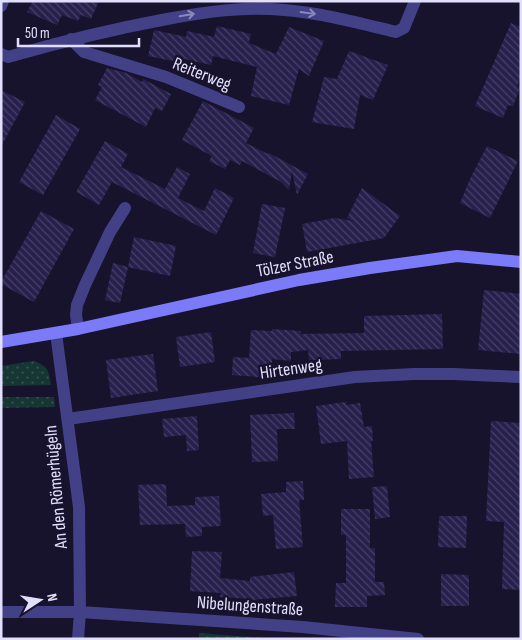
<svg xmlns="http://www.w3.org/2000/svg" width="522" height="640" viewBox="0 0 522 640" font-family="'Sofia Sans Condensed',sans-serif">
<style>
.grass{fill:url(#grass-dots)}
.building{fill:url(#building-back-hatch)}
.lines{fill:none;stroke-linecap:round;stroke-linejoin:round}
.street{stroke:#424188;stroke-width:12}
.secondary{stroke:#7b7bf9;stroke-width:12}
.oneway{stroke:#8a88bd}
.labels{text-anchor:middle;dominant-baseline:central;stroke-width:5;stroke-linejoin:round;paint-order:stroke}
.street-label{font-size:18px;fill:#e2dffd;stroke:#17132c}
</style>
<defs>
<pattern id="grass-dots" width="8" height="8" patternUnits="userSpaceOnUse" patternTransform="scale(1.25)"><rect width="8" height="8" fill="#163634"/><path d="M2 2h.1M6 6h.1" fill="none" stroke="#385352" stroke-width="1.8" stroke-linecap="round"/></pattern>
<pattern id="building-back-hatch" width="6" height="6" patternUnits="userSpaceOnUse" patternTransform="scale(1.25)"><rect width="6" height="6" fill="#28204c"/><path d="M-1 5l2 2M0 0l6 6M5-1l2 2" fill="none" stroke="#474067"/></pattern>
</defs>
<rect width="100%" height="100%" fill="#17132c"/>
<!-- grass -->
<path class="grass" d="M 34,361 C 48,366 49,371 51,385 L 1,386 L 1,366 Z
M 1,397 L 54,397 L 55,407 L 1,408 Z
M 199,633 L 275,639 L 199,639 Z"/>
<!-- building -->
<path class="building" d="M 30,1 L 99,1 L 91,19 L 81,15 L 78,21 L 62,15 L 57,25 L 27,12 L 32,2 Z
M 511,23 L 521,27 L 521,77 L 517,86 L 520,88 L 513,106 L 508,105 L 503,118 L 475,106 Z
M 217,26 L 251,34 L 249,43 L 276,54 L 289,27 L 324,41 L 309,76 L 299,69 L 289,105 L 251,96 L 257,67 L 213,56 L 211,65 L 184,59 L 183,63 L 148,56 L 154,30 L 186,37 L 187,31 L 214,37 Z
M 349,51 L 388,65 L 373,100 L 360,95 L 354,129 L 312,122 L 324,77 L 337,79 Z
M 107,68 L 126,73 L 142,82 L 143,79 L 171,94 L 162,111 L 155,108 L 146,127 L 95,100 L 102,87 L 98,85 Z
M 1,90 L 25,102 L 1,147 Z
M 203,101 L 254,128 L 246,143 L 268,154 L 269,153 L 308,174 L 297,195 L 292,171 L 289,190 L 281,182 L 242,161 L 240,165 L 230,160 L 225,169 L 209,161 L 212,156 L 182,140 Z
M 56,115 L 80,129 L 43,195 L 19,182 Z
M 105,141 L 128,154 L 121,167 L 165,189 L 177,167 L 190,174 L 178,198 L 204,211 L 215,188 L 234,198 L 216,235 L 112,182 L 99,205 L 76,192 Z
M 487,146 L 518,161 L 490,218 L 460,203 L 470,179 Z
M 362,188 L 400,216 L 384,238 L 307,252 L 302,224 L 335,218 L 354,221 L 347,218 Z
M 262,204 L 285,208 L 275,257 L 253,253 Z
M 41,211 L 74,229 L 34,302 L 1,284 L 1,282 Z
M 134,237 L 176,246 L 170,276 L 128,267 Z
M 113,263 L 128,267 L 120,303 L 105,300 Z
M 484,290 L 521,294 L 521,354 L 478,350 Z
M 442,314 L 443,349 L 341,351 L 341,359 L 309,360 L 308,350 L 291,352 L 291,361 L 272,359 L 271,378 L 232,375 L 233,357 L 249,358 L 251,330 L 272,331 L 272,329 L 301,331 L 301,334 L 364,333 L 364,316 Z
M 211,332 L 215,362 L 180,367 L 176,337 Z
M 153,354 L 158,391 L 111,398 L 106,360 Z
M 346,402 L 346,405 L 360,403 L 364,427 L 372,426 L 373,441 L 371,441 L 374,477 L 349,479 L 347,441 L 321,444 L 316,406 Z
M 294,413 L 295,429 L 277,429 L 278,461 L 252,462 L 250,415 Z
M 197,416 L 199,450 L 187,451 L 186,435 L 164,437 L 162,419 Z
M 491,421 L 521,423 L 521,590 L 502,589 L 504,522 L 486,521 Z
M 303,481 L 304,500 L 299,500 L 303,547 L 276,549 L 273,515 L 263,516 L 261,494 L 286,492 L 286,482 Z
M 166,484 L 167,506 L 195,505 L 195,497 L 219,496 L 221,526 L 202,527 L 202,536 L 186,537 L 185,524 L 140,525 L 138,485 Z
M 387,486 L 390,517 L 375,519 L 372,487 Z
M 341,509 L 370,509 L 370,548 L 375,548 L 375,582 L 384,582 L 385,595 L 367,596 L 367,607 L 335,607 L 336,583 L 346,583 L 346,535 L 341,535 Z
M 439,516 L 467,516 L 466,548 L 438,547 Z
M 192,551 L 222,552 L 220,578 L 250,581 L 250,577 L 294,572 L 297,596 L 252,600 L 252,599 L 220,597 L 221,593 L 190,591 Z
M 441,574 L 469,575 L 469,606 L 441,606 Z"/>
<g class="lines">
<!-- street -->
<path class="street" d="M 1,6 L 3,1
M 71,39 L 84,52 L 166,77 L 239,107
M 1,54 L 8,57 C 60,42 113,29 167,19 C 205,12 244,6 284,10 C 322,13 359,23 396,32 L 404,28 L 415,1
M 78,329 L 76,315 L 77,305 L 85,285 L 110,232 L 125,208
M 56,333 L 79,507 L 80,612 L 78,639
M 68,419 L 355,377 L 414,374 L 453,374 L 521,377
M 1,612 L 80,612 L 303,627 L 418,639"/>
<!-- secondary -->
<path class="secondary" d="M 1,342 L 78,329 L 299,280 L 370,268 L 457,256 L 521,262"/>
</g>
<!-- one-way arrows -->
<defs><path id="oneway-shaft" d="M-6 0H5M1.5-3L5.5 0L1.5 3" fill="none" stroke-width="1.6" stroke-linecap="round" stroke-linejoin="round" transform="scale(1.25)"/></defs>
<g class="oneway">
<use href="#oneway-shaft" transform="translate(308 13) rotate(8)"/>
<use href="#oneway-shaft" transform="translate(187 15) rotate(-10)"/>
</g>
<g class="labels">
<!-- street labels -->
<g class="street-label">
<text transform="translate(202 74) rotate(22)">Reiterweg</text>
<text transform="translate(295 264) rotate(-11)">Tölzer Straße</text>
<text transform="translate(291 369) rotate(-8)">Hirtenweg</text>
<text transform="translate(56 487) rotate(-95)">An den Römerhügeln</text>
<text transform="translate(250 606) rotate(4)">Nibelungenstraße</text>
</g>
</g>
<!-- border -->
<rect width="522" height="640" fill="none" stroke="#e2dffd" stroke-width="5"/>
<!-- north arrow -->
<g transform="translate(40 600) rotate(78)" stroke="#17132c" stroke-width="4" paint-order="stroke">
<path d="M0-4L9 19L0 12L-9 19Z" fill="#e2dffd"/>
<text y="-8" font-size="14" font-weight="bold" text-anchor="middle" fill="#e2dffd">N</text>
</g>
<!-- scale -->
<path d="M18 38v8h121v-8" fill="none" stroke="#e2dffd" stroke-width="2.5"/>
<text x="25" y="38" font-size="15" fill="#e2dffd" stroke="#17132c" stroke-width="4" paint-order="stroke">50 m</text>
</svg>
